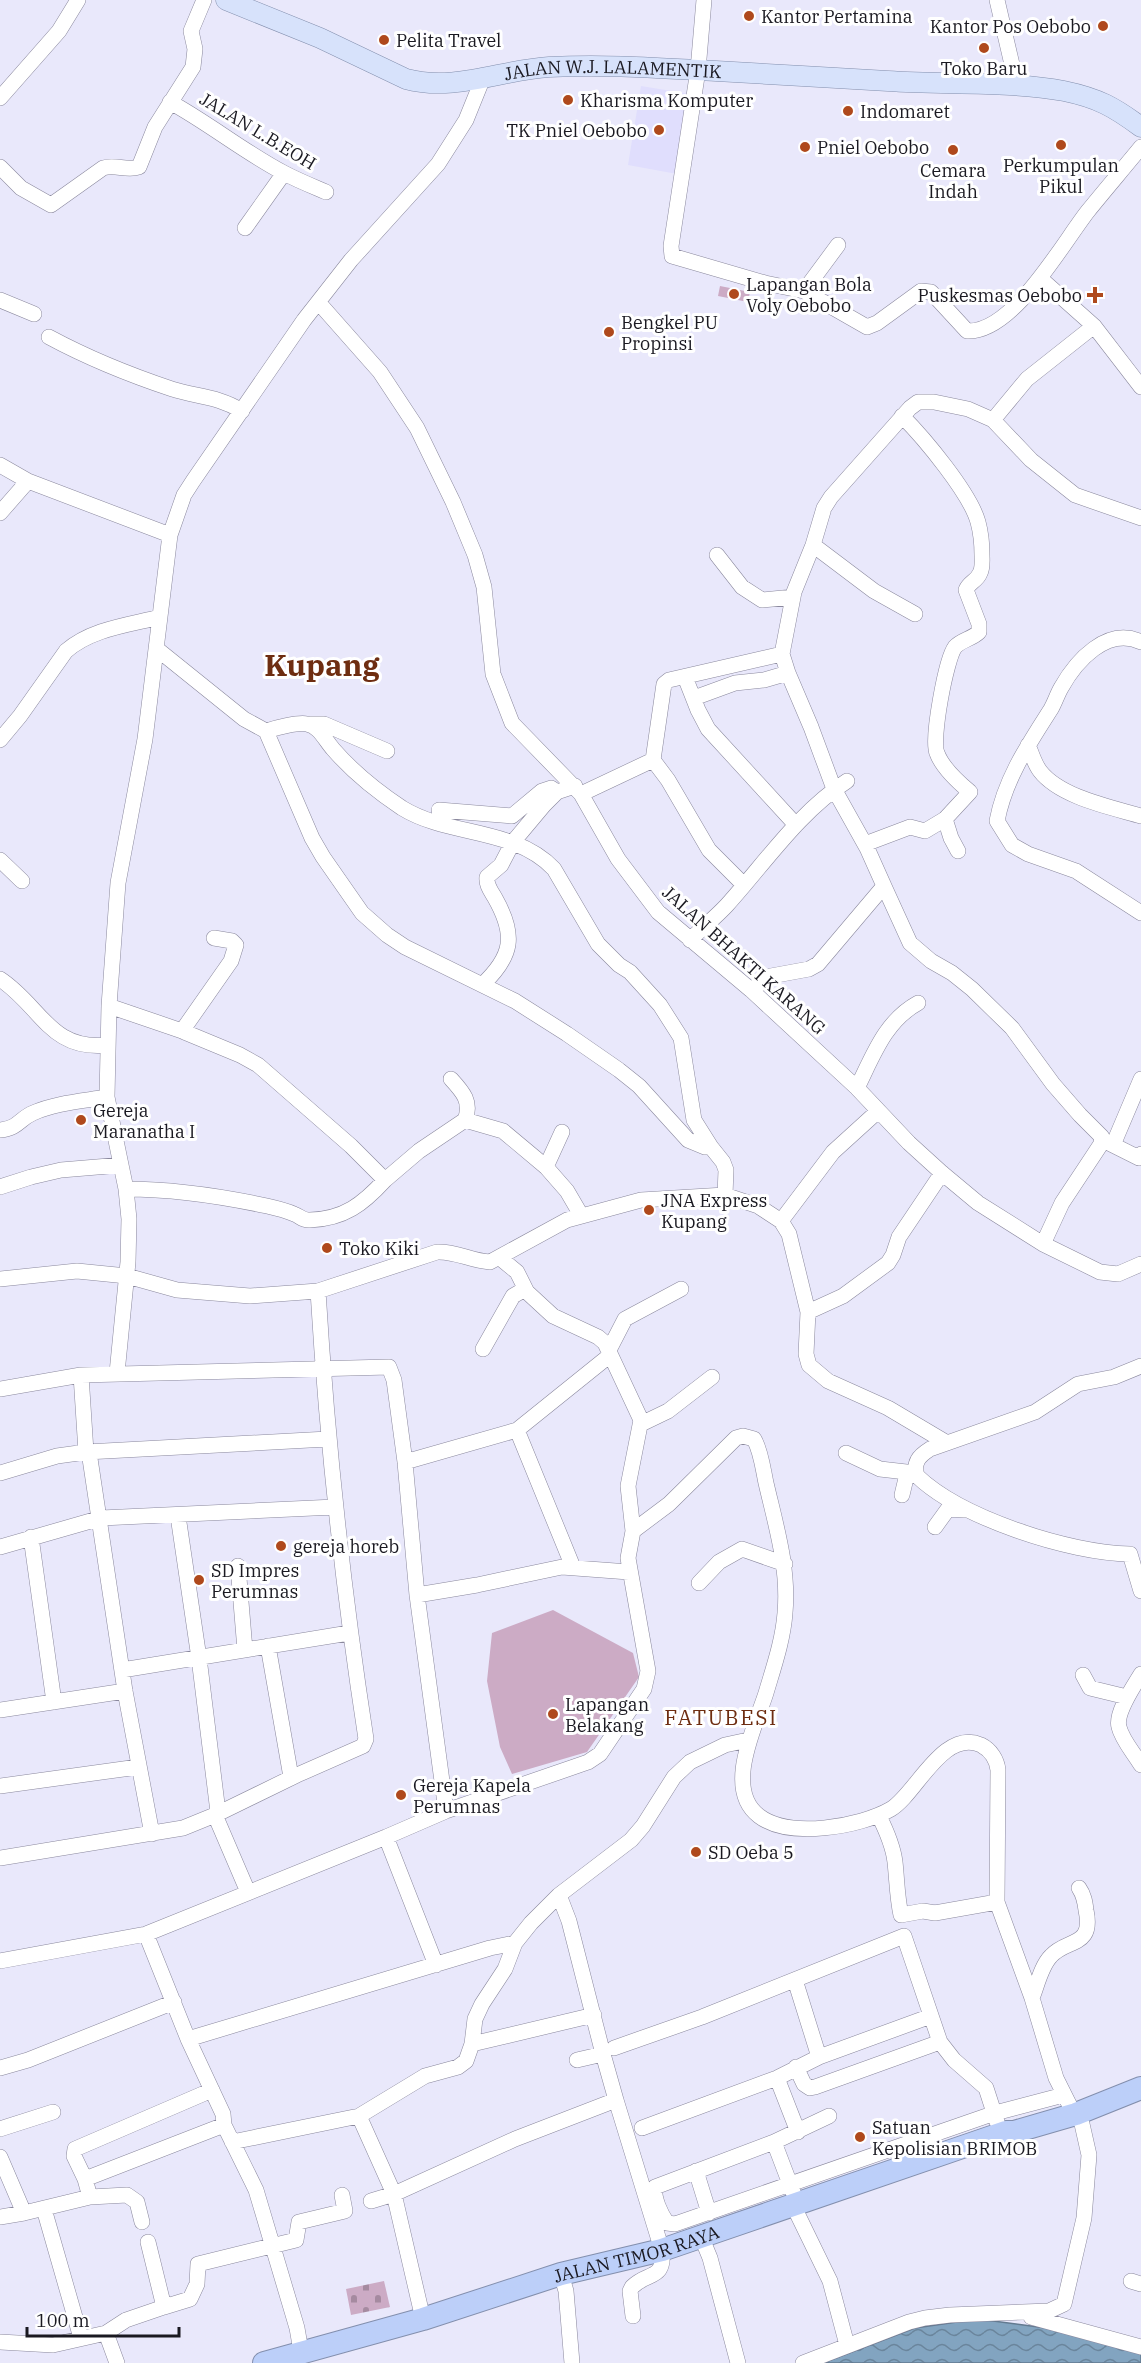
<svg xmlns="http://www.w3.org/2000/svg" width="1141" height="2363" viewBox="0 0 1141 2363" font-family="'IBM Plex Serif',serif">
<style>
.built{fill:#e0defd}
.cemetery{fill:url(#cemetery-stones)}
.pitch{fill:#ccabc5}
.water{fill:url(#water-waves);stroke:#637a90;stroke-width:1.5}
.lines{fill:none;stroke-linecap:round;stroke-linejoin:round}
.minor-casing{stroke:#8a889d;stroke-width:16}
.major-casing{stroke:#838fad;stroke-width:21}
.highway-casing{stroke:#838fad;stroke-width:24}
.minor{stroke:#fff;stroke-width:15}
.major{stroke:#d7e2fb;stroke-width:20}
.highway{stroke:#bccff9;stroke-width:22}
.poi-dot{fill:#af491c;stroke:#fff;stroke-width:2}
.labels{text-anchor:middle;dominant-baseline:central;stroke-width:6;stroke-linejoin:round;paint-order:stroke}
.poi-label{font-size:18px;fill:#1a1921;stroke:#fff;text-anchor:start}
.street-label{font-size:18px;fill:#1a1921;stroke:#fff}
.quarter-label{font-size:21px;letter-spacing:1.5px;fill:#6e2d11;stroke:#fff}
.town-label{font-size:30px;font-weight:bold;fill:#6e2d11;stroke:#fff}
</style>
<defs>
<pattern id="cemetery-stones" width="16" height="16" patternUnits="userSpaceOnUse" patternTransform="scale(1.5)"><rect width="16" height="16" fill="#ccabc5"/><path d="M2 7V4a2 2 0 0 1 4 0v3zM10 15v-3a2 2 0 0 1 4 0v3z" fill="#a58aa0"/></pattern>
<pattern id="water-waves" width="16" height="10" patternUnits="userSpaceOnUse" patternTransform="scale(1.5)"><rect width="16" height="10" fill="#82a4c0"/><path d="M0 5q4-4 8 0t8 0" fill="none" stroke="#6a859c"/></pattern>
</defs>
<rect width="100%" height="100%" fill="#e9e8fb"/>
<!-- built -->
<path class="built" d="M 641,86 L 690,94 L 677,174 L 628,165 Z"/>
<!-- cemetery -->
<path class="cemetery" d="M 384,2281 L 390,2307 L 351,2315 L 346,2289 Z"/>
<!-- pitch -->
<path class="pitch" d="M 720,286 L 750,292 L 748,302 L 718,296 Z
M 553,1610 L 633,1653 L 639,1677 L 587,1752 L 512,1774 L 500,1747 L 487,1681 L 492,1633 Z"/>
<!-- water -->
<path class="water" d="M 978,2319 L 1061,2330 L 1141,2354 L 1141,2363 L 823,2363 L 915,2328 Z"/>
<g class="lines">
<defs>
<path id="minor" d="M 704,0 L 698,70 L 671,246 L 672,256 L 765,283 L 804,291 L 867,327 L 877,323 L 921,291 L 931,292 L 967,331 C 1013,333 1062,244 1088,211 C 1105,190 1123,169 1141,147
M 997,0 L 1017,86
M 0,98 L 59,31 L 78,0
M 170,102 C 210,124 244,152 284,173 C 297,180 312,186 326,192
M 0,167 L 21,188 L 51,205 L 103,168 C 114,164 127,171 139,167 L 155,127 L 193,67 L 195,49 L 191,31 L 204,0
M 245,228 L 284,173
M 1040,278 L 1094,326 L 1141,387
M 804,291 L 838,245
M 0,300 L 34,314
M 319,303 L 380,372 L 417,428 L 453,502 L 475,555 L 484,587 L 493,674 L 512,723 L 581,794 L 618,859 L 658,912 L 751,990 L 857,1088 L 909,1143 L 942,1173 L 978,1203 L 1043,1244 L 1100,1272 L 1118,1274 L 1141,1264
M 49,337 C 88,358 130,375 172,389 C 197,397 218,396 242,411
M 993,420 L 1027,379 L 1094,326
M 0,465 L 28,481 L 170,535
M 0,513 L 28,481
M 813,545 L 874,591 L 915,614
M 717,555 L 742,587 L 762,600 L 793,597
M 1141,642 C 1107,626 1076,661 1061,688 C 1057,695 1055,702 1051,709 C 1028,745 1005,779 997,821 L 1012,845 L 1028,854 L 1076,871 L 1141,913
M 157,649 L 244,719 L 266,731 L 312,838 L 323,857 L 362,913 L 387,935 L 405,947 L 515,1001 L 567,1034 L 619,1070 L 639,1086 L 688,1140 L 705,1147 L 711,1147
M 685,677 L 698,710 L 708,729 L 796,825
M 694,698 L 735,683 L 764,680 L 788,673
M 310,724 L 324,724 L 387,751
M 266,731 C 275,728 298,722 307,724 C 319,726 325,740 333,749 C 352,771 378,792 402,808 C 449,837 514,827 554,869 L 598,944 L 619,965 L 630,972 L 660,1005 L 681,1038 L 694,1120 L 711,1147 L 723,1162 L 726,1170 L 725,1195
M 0,740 L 20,716 L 66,651 C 91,629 128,625 160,617
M 1028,745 C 1032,754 1034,763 1040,771 C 1060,797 1110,807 1141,816
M 581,794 L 653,760
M 439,810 L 512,816 L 542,791 L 551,788 L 557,792
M 945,819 L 951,838 L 958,851
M 865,844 L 910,827 L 925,831 L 945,819 L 970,792 C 958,782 942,767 937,753 C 931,740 946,659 955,647 C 961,640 972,639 979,632 L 979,624 L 966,590 C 969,582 977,581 980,573 C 983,568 982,560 982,555 C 982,544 981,533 978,522 C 970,493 924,438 902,416
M 0,860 L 22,881
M 744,885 L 709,850 L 668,780 L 653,760 L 664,684 L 669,680 L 782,654 L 794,592 L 813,545 L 824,508 L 831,497 L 910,408 L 918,402 L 934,402 L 968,409 L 993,420 L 1031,460 L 1075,495 L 1141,518
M 884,886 L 910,943 L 931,961 L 952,973 L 972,989 L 1012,1028 L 1053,1084 L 1080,1115 L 1102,1137 L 1101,1144 L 1062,1203 L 1043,1244
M 690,940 C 702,928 716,917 727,905 C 765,863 799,812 847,781
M 0,979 C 41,1006 50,1051 107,1045
M 482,985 C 513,956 516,935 495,898 C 491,891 486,885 487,877 L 501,865 L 513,842 L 544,805 L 557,792 L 575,786
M 751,990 L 771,976 L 809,969 L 818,964 L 884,886 L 867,848 L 834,789 L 811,727 L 788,673 L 782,654
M 109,1006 L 182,1031 L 240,1055 L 258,1065 L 351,1146 L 385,1180 L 419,1151 L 465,1120 C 472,1102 463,1092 451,1079
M 182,1031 L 231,961 L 236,945 L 232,941 L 214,938
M 857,1088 C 873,1056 885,1021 918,1003
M 465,1120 L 503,1131 L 546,1167
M 0,1130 C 19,1128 19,1119 33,1113 C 55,1103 84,1101 107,1097
M 562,1132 L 546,1167 L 567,1191 L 581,1215
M 1105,1141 L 1139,1158 L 1141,1154
M 1113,1145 L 1141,1079
M 0,1187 L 31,1177 L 61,1170 L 121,1165
M 126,1189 C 174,1189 220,1196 267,1206 C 276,1208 285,1210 294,1214 C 300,1216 303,1221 310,1220 C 344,1219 363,1204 385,1180
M 781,1221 L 833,1152 L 877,1112
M 0,1279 L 77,1271 L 127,1276 L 177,1290 L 250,1296 L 318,1291 L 437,1252 C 456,1251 471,1261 490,1262 L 567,1220 L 641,1200 L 725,1195 L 758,1206 L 781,1221 L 789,1234 L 808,1312 L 806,1354 L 809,1365 L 828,1381 L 888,1408 L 947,1443
M 808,1312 L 843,1296 L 888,1263 L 893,1255 L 899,1237 L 942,1173
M 483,1349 L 513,1296 L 525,1289
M 609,1350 L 625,1319 L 681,1289
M 1141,1366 L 1114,1377 L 1078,1384 L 1035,1412 L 930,1449 C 919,1456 913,1462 917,1476 C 961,1518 1069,1553 1130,1554 L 1141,1591
M 117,1373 L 128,1262 L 129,1219 L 126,1189 L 107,1097 L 109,1006 L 118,883 L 145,739 L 170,535 L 184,495 L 193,481 L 304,320 L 351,260 L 438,164 L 466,120 L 483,78
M 81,1375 L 86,1452
M 0,1389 L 81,1375 L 389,1367 L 394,1380 L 405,1462 L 417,1595 L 446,1811
M 641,1424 L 668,1411 L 712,1377
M 89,1452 L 125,1691 L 152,1834
M 846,1453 L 880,1469 L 915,1473
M 405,1462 L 517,1430
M 0,1473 L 57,1456 L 86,1452 L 328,1439
M 902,1495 L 907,1474
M 178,1516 L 199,1658 L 218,1812
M 935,1527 L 948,1509 L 964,1510
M 633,1531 L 669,1504 L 736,1438 L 743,1436 L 754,1439 C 761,1451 763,1469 766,1483 C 776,1526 789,1568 785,1613 C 783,1640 774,1666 766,1693 C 756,1725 723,1789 759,1816 C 789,1839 860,1827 891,1809 C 916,1794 943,1728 981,1745 C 991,1750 997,1760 998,1770 L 997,1902 L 1032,1998 L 1056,2078 L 1071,2108
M 31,1537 L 54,1702
M 0,1547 L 101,1518 L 335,1507
M 238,1566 L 245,1650
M 573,1567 L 517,1430 L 609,1356
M 699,1583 L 719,1562 L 742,1549 L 785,1564
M 417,1595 L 477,1585 L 562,1567 L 629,1572
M 268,1646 L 291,1777
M 122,1670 L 349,1633
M 1141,1674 C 1134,1686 1115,1713 1119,1727 C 1122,1740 1134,1753 1141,1765
M 1083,1675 L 1090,1688 L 1127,1697
M 0,1710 L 125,1691
M 0,1786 L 138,1767
M 215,1815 L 248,1892
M 879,1816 C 886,1830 893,1845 895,1862 C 897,1880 897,1897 901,1915 L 923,1911 L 935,1913 L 997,1902
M 386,1837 L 436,1965
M 0,1858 L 183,1828 L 215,1815 L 297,1775 L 363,1746 L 366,1739 C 343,1590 327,1441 318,1291
M 559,1895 L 569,1921 L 603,2054
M 146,1934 L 188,2039 L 223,2114 L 224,2125 L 256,2190 L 297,2328 L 301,2351
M 0,1961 L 146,1934 L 386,1837 L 446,1811 L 588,1762 L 600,1754 L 644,1689 L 648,1671 L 628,1558 L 633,1531 L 628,1486 L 641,1420 L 605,1343 L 598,1337 L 553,1316 L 527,1292 L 517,1272 L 500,1258
M 1032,1998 C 1037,1986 1041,1966 1051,1956 C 1067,1938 1094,1948 1086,1910 C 1085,1902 1084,1895 1079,1888
M 188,2039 L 490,1948 L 515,1943
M 472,2044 L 594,2015
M 614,2048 L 702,2017 L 904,1936 L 940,2042 L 954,2060 L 986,2088 L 997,2122
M 819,2057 L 931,2016
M 796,2067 L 804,2084 L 810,2088 L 815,2087 L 940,2042
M 0,2068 L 28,2060 L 174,2002
M 777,2078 L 798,2132
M 616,2100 L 662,2250 C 665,2281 648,2271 632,2287 L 630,2291 L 633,2316
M 359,2116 L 425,2076 L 458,2067 L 466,2061 L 472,2044 L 475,2019 L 482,2004 L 505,1969 L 515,1943 L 531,1923 L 559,1895 L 631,1840 L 643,1826 L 674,1777 L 690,1762 L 725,1745 L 748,1740
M 829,2116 L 774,2142 L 655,2187 C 653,2198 661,2214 667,2223 L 675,2224 L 995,2113 L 1056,2097
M 642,2128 L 777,2078 L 819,2057 L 795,1980
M 0,2129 L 53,2112
M 232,2142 L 359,2116 L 394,2194 L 423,2319
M 774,2142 L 793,2192
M 0,2157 L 24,2213 L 90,2197 L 85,2179 L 224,2125
M 696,2171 L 709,2213
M 85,2179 L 74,2156 L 75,2149 L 212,2090
M 90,2197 L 127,2195 L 137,2202 L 142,2222
M 371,2201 L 394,2194 L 515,2139 L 616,2100 L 603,2054 L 577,2060
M 793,2205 L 830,2281 L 847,2345
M 44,2209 L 81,2338
M 0,2217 L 24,2213
M 701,2236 L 710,2258 L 738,2363
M 561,2274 L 566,2291 L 572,2363
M 1131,2281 L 1141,2284
M 164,2307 L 190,2299 L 197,2284 L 198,2264 L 296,2240 L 299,2222 L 345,2211 L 342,2195
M 1031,2317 L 1141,2347
M 0,2342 L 53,2345 L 106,2333
M 117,2363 L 106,2333 L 126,2320 L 164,2307 L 148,2242
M 803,2363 L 909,2322 L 925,2318 L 950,2315 L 1049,2311 L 1064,2304 L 1084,2218 L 1089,2155 L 1082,2124 L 1076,2114"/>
<g id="major">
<path id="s1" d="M 226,0 L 320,38 L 406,79 C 454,92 501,70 549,67 C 605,64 660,68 716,71 C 773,74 831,78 888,81 C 944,85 1011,81 1064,91 C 1098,98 1114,107 1141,127"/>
</g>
<g id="highway">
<path id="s2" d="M 264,2363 L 423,2319 L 561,2274 L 662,2250 L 1006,2132 L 1014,2132 L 1076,2114 L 1141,2088"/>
</g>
</defs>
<!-- minor casing -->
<use href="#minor" class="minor-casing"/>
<!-- major casing -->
<use href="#major" class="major-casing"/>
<!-- highway casing -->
<use href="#highway" class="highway-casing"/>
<!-- minor -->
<use href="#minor" class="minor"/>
<!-- major -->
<use href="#major" class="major"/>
<!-- highway -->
<use href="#highway" class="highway"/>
</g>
<!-- markers -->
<g class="poi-dot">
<circle cx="749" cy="16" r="6"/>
<circle cx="1103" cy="26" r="6"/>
<circle cx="384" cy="40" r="6"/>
<circle cx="984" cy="48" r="6"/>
<circle cx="568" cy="100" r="6"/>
<circle cx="848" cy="111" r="6"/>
<circle cx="659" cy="130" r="6"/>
<circle cx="1061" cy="145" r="6"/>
<circle cx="805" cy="147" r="6"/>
<circle cx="953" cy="150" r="6"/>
<circle cx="734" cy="294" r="6"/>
<path d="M1092 286h6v6h6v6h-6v6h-6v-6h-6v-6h6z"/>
<circle cx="609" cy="332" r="6"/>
<circle cx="81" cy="1120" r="6"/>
<circle cx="649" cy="1210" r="6"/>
<circle cx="327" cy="1248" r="6"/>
<circle cx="281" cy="1546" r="6"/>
<circle cx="199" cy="1580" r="6"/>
<circle cx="553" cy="1714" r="6"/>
<circle cx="401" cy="1795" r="6"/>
<circle cx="696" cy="1852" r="6"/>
<circle cx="860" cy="2137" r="6"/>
</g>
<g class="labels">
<!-- poi labels -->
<g class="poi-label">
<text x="761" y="16">Kantor Pertamina</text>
<text x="1091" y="26" text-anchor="end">Kantor Pos Oebobo</text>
<text x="396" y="40">Pelita Travel</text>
<text x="984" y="68" text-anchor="middle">Toko Baru</text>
<text x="580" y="100">Kharisma Komputer</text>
<text x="860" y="111">Indomaret</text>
<text x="647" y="130" text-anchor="end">TK Pniel Oebobo</text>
<text x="817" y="147">Pniel Oebobo</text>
<text x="1061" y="165" text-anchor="middle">Perkumpulan<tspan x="1061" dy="21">Pikul</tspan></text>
<text x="953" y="170" text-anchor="middle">Cemara<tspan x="953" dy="21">Indah</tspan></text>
<text x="746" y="284">Lapangan Bola<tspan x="746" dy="21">Voly Oebobo</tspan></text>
<text x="1082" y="295" text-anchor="end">Puskesmas Oebobo</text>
<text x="621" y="322">Bengkel PU<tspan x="621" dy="21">Propinsi</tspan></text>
<text x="93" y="1110">Gereja<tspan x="93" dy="21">Maranatha I</tspan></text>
<text x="661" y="1200">JNA Express<tspan x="661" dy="21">Kupang</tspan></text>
<text x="339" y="1248">Toko Kiki</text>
<text x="293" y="1546">gereja horeb</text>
<text x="211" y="1570">SD Impres<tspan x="211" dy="21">Perumnas</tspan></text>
<text x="565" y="1704">Lapangan<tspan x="565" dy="21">Belakang</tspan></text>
<text x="413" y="1785">Gereja Kapela<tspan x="413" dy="21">Perumnas</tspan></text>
<text x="708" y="1852">SD Oeba 5</text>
<text x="872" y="2127">Satuan<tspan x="872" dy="21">Kepolisian BRIMOB</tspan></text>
</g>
<!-- street labels -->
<g class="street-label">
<text stroke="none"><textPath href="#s1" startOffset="405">JALAN W.J. LALAMENTIK</textPath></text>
<text transform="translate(258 131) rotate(31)">JALAN L.B.EOH</text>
<text transform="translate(744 960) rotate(42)">JALAN BHAKTI KARANG</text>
<text stroke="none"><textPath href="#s2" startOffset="388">JALAN TIMOR RAYA</textPath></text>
</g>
<!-- quarter labels -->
<g class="quarter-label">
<text x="721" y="1717">FATUBESI</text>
</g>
<!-- town labels -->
<g class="town-label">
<text x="322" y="664">Kupang</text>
</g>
</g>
<!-- scale -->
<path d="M27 2327v9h152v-9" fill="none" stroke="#1a1921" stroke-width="3"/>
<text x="36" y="2327" font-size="18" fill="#1a1921" stroke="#ffffff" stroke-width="4.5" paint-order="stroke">100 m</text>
</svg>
